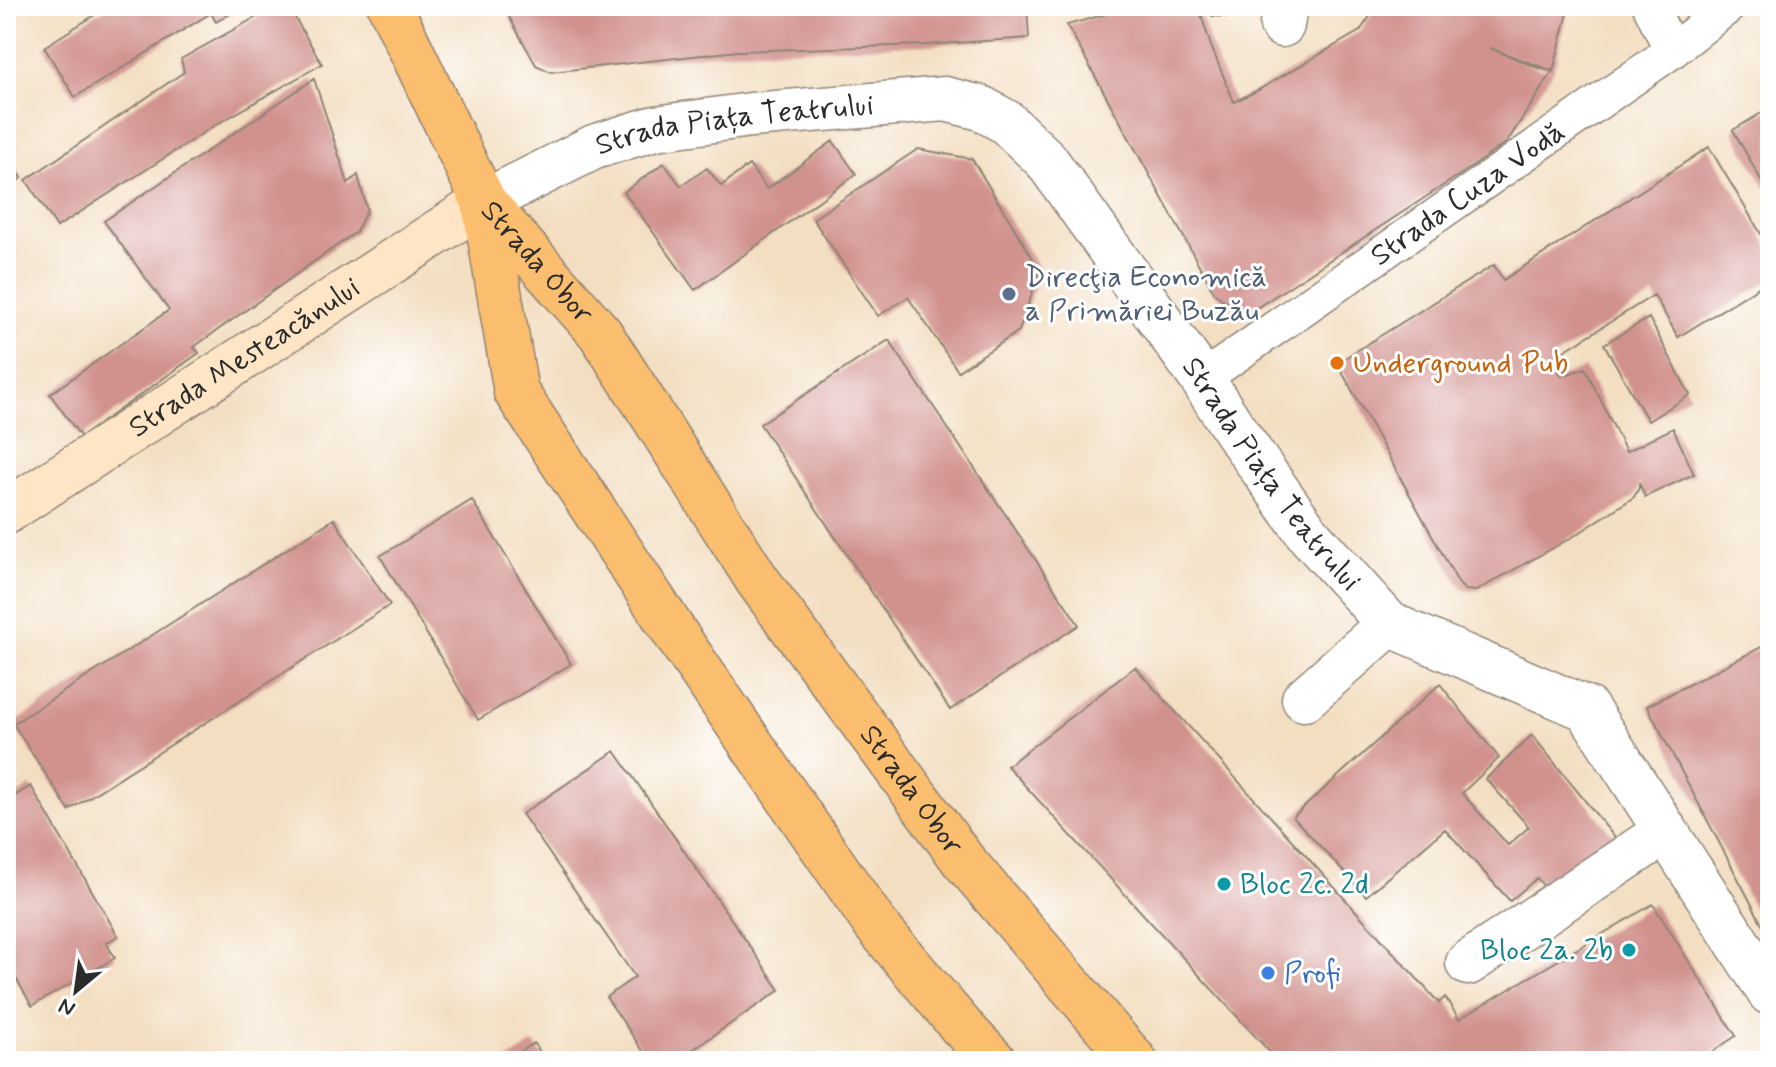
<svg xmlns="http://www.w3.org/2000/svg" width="1776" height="1067" viewBox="0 0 1776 1067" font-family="Mynerve,sans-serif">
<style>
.building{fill:#d1928e}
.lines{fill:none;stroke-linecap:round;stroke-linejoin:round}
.pedestrian-casing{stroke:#8f8476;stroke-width:37}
.minor-casing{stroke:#8f8476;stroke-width:47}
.secondary-casing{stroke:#8f8476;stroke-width:47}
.primary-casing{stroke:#8f8476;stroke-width:47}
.pedestrian{stroke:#fff;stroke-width:34}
.minor{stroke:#fff;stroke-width:44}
.secondary{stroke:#fde5c5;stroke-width:44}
.primary{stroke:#fbbd6e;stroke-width:44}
.service-dot{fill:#5c6f8a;stroke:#fff;stroke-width:3}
.food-dot{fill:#e8710a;stroke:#fff;stroke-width:3}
.culture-dot{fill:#0f9aa8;stroke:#fff;stroke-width:3}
.shop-dot{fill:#3f7fe0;stroke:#fff;stroke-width:3}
.labels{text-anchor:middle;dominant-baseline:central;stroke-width:6;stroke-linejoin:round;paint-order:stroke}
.street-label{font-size:30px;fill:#2b2b2b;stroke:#fff}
.service-label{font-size:30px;fill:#4e5e75;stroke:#fff;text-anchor:start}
.food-label{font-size:30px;fill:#c56008;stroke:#fff;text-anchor:start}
.culture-label{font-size:30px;fill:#0d838f;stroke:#fff;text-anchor:start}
.shop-label{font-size:30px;fill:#366cbe;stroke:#fff;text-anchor:start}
</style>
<rect width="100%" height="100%" fill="#fff"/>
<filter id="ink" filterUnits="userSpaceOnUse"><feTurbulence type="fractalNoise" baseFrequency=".0125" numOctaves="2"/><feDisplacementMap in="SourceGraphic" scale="16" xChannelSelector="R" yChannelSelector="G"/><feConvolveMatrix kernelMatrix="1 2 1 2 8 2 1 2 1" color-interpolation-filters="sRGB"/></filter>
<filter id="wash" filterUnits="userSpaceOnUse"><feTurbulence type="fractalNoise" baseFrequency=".006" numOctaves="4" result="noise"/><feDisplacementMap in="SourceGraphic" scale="32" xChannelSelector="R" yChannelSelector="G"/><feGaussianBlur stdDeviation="1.8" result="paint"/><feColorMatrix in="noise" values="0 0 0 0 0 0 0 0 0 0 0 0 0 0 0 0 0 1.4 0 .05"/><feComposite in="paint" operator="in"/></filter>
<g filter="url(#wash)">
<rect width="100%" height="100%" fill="#f3dec1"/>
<g id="blocks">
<!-- building -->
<path class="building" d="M 109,6 L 244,6 L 216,22 L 211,13 L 75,97 L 44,47 Z
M 276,6 L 288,6 L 322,64 L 214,126 L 57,227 L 26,180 L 184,72 L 181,59 Z
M 503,6 L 1027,6 L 1029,38 L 925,45 L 738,51 L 551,72 L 536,65 Z
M 1213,6 L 1252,6 L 1251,18 L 1212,16 Z
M 1377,6 L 1568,6 L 1568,13 L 1553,71 L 1490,48 L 1538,68 L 1553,71 L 1507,142 L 1470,168 L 1246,315 L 1215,294 L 1067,25 L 1110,13 L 1199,8 L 1211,46 L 1234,102 L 1258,90 L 1360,31 Z
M 314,79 L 348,183 L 358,175 L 367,210 L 356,232 L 194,347 L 199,353 L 81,437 L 50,394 L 169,310 L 104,221 Z
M 1770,108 L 1770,196 L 1733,130 Z
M 833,141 L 856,174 L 695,290 L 624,192 L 664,163 L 681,186 L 707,168 L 721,186 L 749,165 L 767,189 Z
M 1709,147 L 1770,249 L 1770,280 L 1678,337 L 1654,295 L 1551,359 L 1562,376 L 1585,368 L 1626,452 L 1673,428 L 1694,474 L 1645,497 L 1639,482 L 1639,488 L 1634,497 L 1576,535 L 1476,591 L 1465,590 L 1459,584 L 1337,363 L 1494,265 L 1503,280 Z
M 918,149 L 972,159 L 1040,270 L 1019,331 L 958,371 L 908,297 L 878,316 L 813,219 Z
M 6,153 L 22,178 L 6,188 Z
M 1649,318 L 1690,395 L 1648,421 L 1604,344 Z
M 889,340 L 1079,625 L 950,710 L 760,424 Z
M 472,500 L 571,664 L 478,720 L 380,556 Z
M 334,519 L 390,605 L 69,810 L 13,724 Z
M 1769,643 L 1770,645 L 1770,939 L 1647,706 Z
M 1135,667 L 1439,1003 L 1445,997 L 1459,1019 L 1653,904 L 1736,1036 L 1698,1061 L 1278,1061 L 1007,766 Z
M 1440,684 L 1499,758 L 1462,793 L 1508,845 L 1529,827 L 1486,779 L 1532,735 L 1616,839 L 1549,893 L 1537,878 L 1510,901 L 1445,829 L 1366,896 L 1293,817 Z
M 615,751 L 780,990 L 676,1061 L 650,1061 L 606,997 L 635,977 L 522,814 Z
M 31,786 L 118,936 L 106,943 L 115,958 L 32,1006 L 6,961 L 6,801 Z
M 534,1043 L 546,1061 L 506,1061 Z"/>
</g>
</g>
<g filter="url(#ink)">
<use href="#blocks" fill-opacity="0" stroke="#8f8476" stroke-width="2"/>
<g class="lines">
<defs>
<g id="pedestrian">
<path d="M 1650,6 L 1672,51"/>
<path id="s1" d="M 1202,379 L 1672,51 L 1729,6"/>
</g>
<g id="minor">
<path d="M 1282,25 L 1285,6"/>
<path id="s2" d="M 484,202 L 594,147 L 655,128 L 751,115 L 945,99 L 981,108 L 1006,122 L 1046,160 L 1202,379 L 1236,432 L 1309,535 L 1389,624 L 1587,709 L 1770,993"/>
<path d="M 1304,699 L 1389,624"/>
<path d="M 1468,963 L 1665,832"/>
</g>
<g id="secondary">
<path id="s3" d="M 6,512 L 484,202"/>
</g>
<g id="primary">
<path d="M 390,6 L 484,202 L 516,392 L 683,645 L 875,924 L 960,1025 L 994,1061"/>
<path id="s4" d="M 484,202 L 600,333 L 758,581 L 963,860 L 1135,1061"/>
</g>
</defs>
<!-- pedestrian casing -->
<use href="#pedestrian" class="pedestrian-casing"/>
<!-- minor casing -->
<use href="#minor" class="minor-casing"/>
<!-- secondary casing -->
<use href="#secondary" class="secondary-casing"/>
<!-- primary casing -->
<use href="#primary" class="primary-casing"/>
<!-- pedestrian -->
<use href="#pedestrian" class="pedestrian"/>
<!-- minor -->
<use href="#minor" class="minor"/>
<!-- secondary -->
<use href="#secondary" class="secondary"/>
<!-- primary -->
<use href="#primary" class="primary"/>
</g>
</g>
<!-- markers -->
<circle class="service-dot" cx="1009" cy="294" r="8"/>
<circle class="food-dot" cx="1337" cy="363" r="8"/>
<g class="culture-dot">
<circle cx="1224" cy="884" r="8"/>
<circle cx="1629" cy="950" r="8"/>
</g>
<circle class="shop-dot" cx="1268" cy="973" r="8"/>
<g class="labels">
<!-- street labels -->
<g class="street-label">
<text stroke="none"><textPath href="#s2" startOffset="266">Strada Piața Teatrului</textPath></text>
<text stroke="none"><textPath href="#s1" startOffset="324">Strada Cuza Vodă</textPath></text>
<text stroke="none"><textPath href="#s4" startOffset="80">Strada Obor</textPath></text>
<text stroke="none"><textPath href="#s3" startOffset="284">Strada Mesteacănului</textPath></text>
<text stroke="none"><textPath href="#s2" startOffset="986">Strada Piața Teatrului</textPath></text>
<text stroke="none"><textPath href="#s4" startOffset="728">Strada Obor</textPath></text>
</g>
<!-- service labels -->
<g class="service-label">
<text x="1025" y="277">Direcţia Economică<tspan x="1025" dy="34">a Primăriei Buzău</tspan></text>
</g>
<!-- food labels -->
<g class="food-label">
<text x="1353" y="363">Underground Pub</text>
</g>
<!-- culture labels -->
<g class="culture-label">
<text x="1240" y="884">Bloc 2c. 2d</text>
<text x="1613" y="950" text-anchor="end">Bloc 2a. 2b</text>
</g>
<!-- shop labels -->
<g class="shop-label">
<text x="1284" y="973">Profi</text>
</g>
</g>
<!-- margin -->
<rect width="1776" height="1067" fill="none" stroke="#fff" stroke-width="32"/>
<!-- north arrow -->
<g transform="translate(76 991) rotate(209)" stroke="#ffffff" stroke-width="6" paint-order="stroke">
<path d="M0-6L14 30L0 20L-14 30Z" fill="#2b2b2b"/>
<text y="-12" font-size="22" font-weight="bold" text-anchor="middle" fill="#2b2b2b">N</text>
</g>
</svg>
